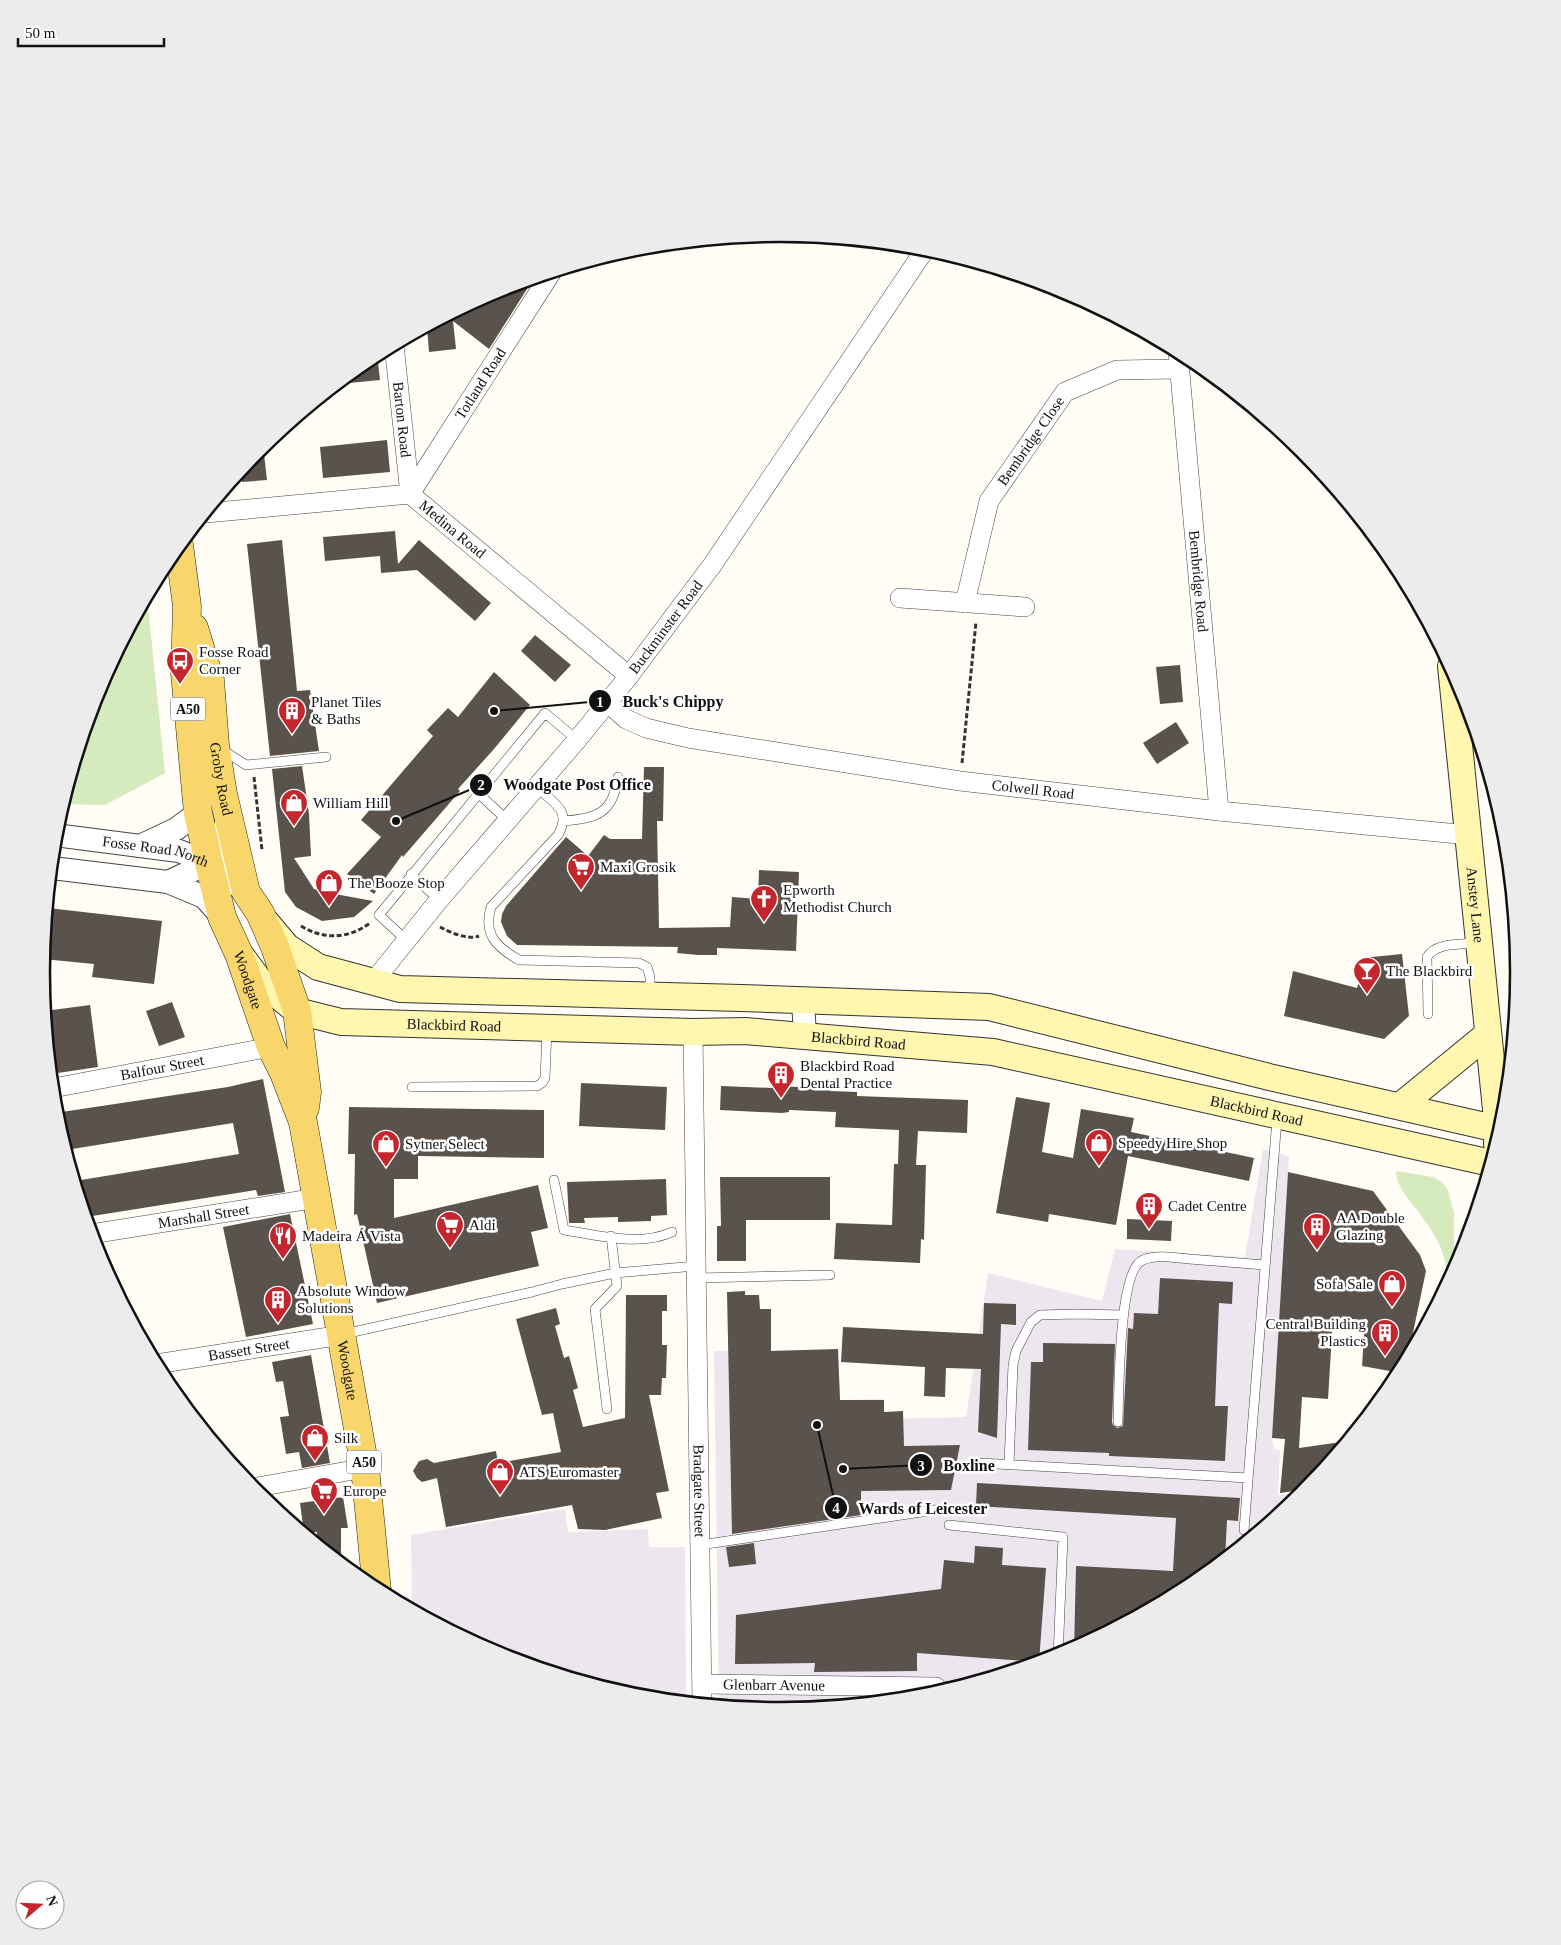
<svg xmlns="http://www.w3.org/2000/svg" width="1561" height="1945" viewBox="0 0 1561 1945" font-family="'Times New Roman',serif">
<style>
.industrial{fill:#eee6ef}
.green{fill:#d5ebbd}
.building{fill:#5a524d}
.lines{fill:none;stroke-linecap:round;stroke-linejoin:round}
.service-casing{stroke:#444;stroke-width:10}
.minor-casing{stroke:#444;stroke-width:20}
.tertiary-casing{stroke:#444;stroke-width:24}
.secondary-casing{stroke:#333;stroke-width:28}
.primary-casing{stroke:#222;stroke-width:29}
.path{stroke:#333;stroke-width:3;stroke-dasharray:5 2.5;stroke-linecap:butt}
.service{stroke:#fff;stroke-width:9}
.minor{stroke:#fff;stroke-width:19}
.tertiary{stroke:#fff;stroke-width:22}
.secondary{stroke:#fff6b0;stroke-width:26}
.primary{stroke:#f9d66b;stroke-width:28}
.labels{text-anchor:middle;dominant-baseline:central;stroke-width:5;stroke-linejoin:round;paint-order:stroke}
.shield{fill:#fff;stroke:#585858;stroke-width:1}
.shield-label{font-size:14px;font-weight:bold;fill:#111}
.street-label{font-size:15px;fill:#111;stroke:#fff}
.poi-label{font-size:15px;fill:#111;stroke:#fff;text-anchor:start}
.rim{fill:none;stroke:#111;stroke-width:2.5}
.leader{fill:none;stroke:#111;stroke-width:2}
.callout-dot{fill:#111;stroke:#fff;stroke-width:2}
.mark-label{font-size:15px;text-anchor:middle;font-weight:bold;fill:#fff}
.callout-label{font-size:16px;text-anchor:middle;font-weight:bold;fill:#111;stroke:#fff;stroke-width:5;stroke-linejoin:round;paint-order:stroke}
</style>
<rect width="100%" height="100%" fill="#fffdf5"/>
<!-- industrial -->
<path class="industrial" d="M 1263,1149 L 1289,1156 L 1272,1438 L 1274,1449 L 1280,1451 L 1278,1495 L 1306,1492 L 1303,1495 L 1191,1587 L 1063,1656 L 924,1698 L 780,1712 L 719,1706 L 714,1351 L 838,1350 L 840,1400 L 884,1399 L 884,1419 L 966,1417 L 988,1273 L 1102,1301 L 1115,1249 L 1245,1257 Z
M 565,1509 L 568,1532 L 648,1529 L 649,1547 L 685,1547 L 686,1702 L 636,1697 L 497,1655 L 412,1610 L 411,1535 Z"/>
<!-- green -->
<path class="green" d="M 147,596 L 165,773 L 105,805 L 63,804 L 98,689 Z
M 1396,1171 L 1433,1177 L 1442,1182 L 1448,1190 L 1454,1213 L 1454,1272 L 1446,1289 C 1451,1254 1433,1231 1413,1205 C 1404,1193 1397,1186 1396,1171 Z"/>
<!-- building -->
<path class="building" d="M 534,278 L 489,349 L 453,321 L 456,349 L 429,352 L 427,327 L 498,289 Z
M 377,354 L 380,380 L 339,384 L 370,358 Z
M 387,440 L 390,472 L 323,478 L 320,447 Z
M 263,445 L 267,480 L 242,482 L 241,471 Z
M 395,531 L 398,564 L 419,540 L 491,603 L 475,621 L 417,570 L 381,573 L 380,556 L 325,561 L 323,537 Z
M 282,540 L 297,691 L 310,690 L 319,751 L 270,756 L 247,544 Z
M 535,635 L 571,665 L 555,682 L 521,651 Z
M 1180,665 L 1183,702 L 1160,704 L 1156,667 Z
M 494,672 L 530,705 L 494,749 L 458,789 L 460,791 L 403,857 L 402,855 L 374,894 L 347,874 L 381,837 L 361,820 L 433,736 L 427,730 L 448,708 L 458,717 Z
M 1176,722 L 1189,743 L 1157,764 L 1143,743 Z
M 302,766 L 309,814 L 311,856 L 294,858 L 314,889 L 324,892 L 373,901 L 354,917 L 322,921 L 296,907 L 285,892 L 272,769 Z
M 644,767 L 664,767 L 663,821 L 657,821 L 659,928 L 730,927 L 732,897 L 758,899 L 759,870 L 799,872 L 796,951 L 717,948 L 717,955 L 698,955 L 677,953 L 678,947 L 517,945 L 507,936 L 501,922 L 502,914 L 506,906 L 566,837 L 588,856 L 604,835 L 610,839 L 642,839 Z
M 48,908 L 162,921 L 154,984 L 92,977 L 94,964 L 43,959 Z
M 1402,954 L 1409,1016 L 1384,1039 L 1284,1016 L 1293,971 L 1357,988 L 1363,969 L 1362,958 Z
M 172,1002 L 185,1037 L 159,1046 L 146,1011 Z
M 90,1005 L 98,1067 L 51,1074 L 45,1011 Z
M 263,1079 L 285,1192 L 258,1196 L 256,1190 L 86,1217 L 75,1181 L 239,1154 L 233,1123 L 66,1150 L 55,1113 L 228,1087 Z
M 581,1083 L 667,1087 L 665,1130 L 579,1126 Z
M 721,1086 L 772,1088 L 772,1086 L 830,1088 L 830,1091 L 857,1092 L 857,1096 L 968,1100 L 967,1133 L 918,1131 L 916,1165 L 926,1165 L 924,1240 L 921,1239 L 920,1263 L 834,1259 L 836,1223 L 892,1225 L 894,1164 L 898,1164 L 899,1130 L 835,1127 L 836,1112 L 789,1110 L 789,1112 L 782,1113 L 720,1110 Z
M 1016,1097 L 1050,1103 L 1042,1152 L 1073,1158 L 1081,1109 L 1134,1118 L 1131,1132 L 1254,1158 L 1249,1181 L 1128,1156 L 1116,1225 L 1049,1214 L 1048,1222 L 996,1213 Z
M 349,1107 L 544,1110 L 544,1158 L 418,1156 L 418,1179 L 394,1179 L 394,1218 L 538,1185 L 548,1228 L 531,1232 L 539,1266 L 377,1303 L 357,1214 L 354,1215 L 355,1154 L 348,1154 Z
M 1288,1172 L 1373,1191 L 1420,1255 L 1426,1271 L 1407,1361 L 1401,1373 L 1362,1366 L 1365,1320 L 1333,1318 L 1328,1399 L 1302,1397 L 1299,1448 L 1348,1441 L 1308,1489 L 1280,1493 L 1285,1439 L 1272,1438 Z
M 720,1177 L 830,1177 L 830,1220 L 746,1220 L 746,1261 L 717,1261 L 717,1226 L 721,1226 Z
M 666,1179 L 667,1215 L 651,1216 L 651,1221 L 618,1222 L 618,1217 L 584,1218 L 585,1223 L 569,1223 L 567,1182 Z
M 290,1214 L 313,1324 L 246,1337 L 223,1227 Z
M 1127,1219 L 1172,1221 L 1171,1241 L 1127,1239 Z
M 1160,1278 L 1233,1282 L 1232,1304 L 1219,1303 L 1215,1406 L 1228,1406 L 1225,1461 L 1109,1456 L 1109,1453 L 1028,1450 L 1031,1362 L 1043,1362 L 1043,1343 L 1115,1344 L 1112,1422 L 1113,1425 L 1117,1428 L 1123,1426 L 1128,1328 L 1133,1329 L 1134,1313 L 1158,1314 Z
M 745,1291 L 745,1295 L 759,1295 L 760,1309 L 771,1309 L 771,1351 L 838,1349 L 840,1400 L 884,1400 L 884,1412 L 903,1411 L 904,1446 L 960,1445 L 951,1490 L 861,1491 L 861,1515 L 732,1534 L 727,1292 Z
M 626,1295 L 667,1295 L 667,1311 L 662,1311 L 662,1345 L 667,1345 L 666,1378 L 662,1378 L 661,1395 L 649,1395 L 669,1491 L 656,1493 L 662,1518 L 605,1530 L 578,1529 L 572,1505 L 446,1527 L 437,1478 L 422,1482 L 417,1478 L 413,1471 L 419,1461 L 427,1459 L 434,1463 L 496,1451 L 498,1463 L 561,1452 L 553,1413 L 542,1415 L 516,1319 L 556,1308 L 560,1324 L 555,1326 L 564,1358 L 569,1356 L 578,1388 L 573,1390 L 583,1427 L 625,1418 Z
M 984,1303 L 1016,1304 L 1016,1325 L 1001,1324 L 997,1438 L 978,1432 L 981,1369 L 946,1368 L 945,1397 L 924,1396 L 925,1367 L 841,1362 L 843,1327 L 983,1334 Z
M 311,1355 L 330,1463 L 302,1468 L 299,1452 L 286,1454 L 280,1417 L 289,1416 L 283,1381 L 276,1382 L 272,1362 Z
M 977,1483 L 1240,1498 L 1238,1521 L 1227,1520 L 1225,1560 L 1191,1587 L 1074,1650 L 1076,1566 L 1173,1571 L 1176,1518 L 976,1506 Z
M 343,1497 L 348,1528 L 341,1528 L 341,1564 L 317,1544 L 317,1532 L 304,1533 L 300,1503 Z
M 754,1543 L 756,1564 L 729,1567 L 726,1547 Z
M 975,1546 L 1003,1548 L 1002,1565 L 1046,1568 L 1039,1662 L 917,1653 L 917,1671 L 814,1672 L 815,1663 L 735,1664 L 736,1615 L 941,1589 L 944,1560 L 974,1563 Z"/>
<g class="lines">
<defs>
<path id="service" d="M 221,749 L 246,765 L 326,757
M 537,787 C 554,804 572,810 558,835 L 491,907 C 483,934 496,947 519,960 L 639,963 L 647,967 L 650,977 L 650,994
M 478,793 L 508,821
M 564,821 C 598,818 613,813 618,777
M 411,874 L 439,900
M 407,941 L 379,915 L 545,713 L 577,740
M 1428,1014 L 1427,957 C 1436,942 1461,945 1477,943
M 412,1087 L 537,1086 L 542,1083 L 545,1078 L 547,1030
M 554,1180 L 564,1230 C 597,1235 640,1247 672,1232
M 697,1278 L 830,1275
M 344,1334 L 532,1292 L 562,1284 L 615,1273 L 696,1266
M 607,1409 L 595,1309 L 617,1286 L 611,1236
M 1118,1422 C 1119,1396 1118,1269 1143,1260 C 1157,1254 1175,1258 1189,1259 C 1214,1261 1240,1263 1265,1265
M 980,1463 L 1248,1478
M 1009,1464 L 1013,1365 L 1016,1351 L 1031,1322 L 1040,1315 L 1077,1314 L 1123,1315
M 949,1525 L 1063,1537 L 1058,1657
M 1244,1530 L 1277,1119
M 700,1545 L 942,1509
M 936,1687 L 963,1686"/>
<g id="minor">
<path id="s1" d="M 394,345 L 410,494"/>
<path id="s2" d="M 1178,351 L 1219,811"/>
<path id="s3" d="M 410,494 L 551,273"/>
<path id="s4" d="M 206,513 L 410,494 L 629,676"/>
<path d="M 900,598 L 1025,607"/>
<path id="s5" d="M 965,603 L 989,501 L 1065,392 L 1117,370 L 1179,369"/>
<path id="s6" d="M 608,703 L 626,719 L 646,728 L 688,738 L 960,781 L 1219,811 L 1469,835"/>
<path id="s7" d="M 373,982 L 439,900 L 577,740 L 629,676 L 713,564 L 926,248"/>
<path id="s8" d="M 693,1032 L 702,1704"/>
<path id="s9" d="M 53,1088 L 271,1047"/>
<path id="s10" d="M 91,1234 L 317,1198"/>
<path id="s11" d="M 156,1364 L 342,1335"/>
<path d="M 252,1488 L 365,1468"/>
<path id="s12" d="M 702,1684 L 936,1687"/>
</g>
<g id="tertiary">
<path id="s13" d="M 55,835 L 179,851 L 209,863 L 246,892"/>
<path d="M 140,846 L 176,829 L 198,813"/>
<path d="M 52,868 L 168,882 L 204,897 L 222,917"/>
<path d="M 168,882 L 209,863 L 218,855 L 227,819"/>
<path d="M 803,1000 L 805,1036"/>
</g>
<g id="secondary">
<path id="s14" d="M 1451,666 L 1498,1129 L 1497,1144"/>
<path d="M 266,922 L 287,947 L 318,967 L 400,989 L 741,998 L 989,1007 L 1269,1077 L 1498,1129"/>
<path id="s15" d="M 242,957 L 259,980 L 297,1011 L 341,1022 L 693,1032 L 745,1031 L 993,1052 L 1491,1163"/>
<path d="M 1400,1106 L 1488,1034"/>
</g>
<g id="primary">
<path id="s16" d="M 179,545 L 187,606 L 185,673 L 198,813 L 209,863 L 222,917 L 239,954 L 271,1047 L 284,1073 L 303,1122 L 365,1468 L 377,1591"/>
<path id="s17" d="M 194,628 L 210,680 L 215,745 L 223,794 L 246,892 L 260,913 L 275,947 L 297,1011 L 307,1092 L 305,1108"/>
</g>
</defs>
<!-- service casing -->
<use href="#service" class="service-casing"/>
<!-- minor casing -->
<use href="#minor" class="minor-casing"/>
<!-- tertiary casing -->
<use href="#tertiary" class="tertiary-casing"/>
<!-- secondary casing -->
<use href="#secondary" class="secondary-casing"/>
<!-- primary casing -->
<use href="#primary" class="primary-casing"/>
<!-- path -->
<path class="path" d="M 962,763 L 976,622
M 254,777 L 262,850
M 301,926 C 324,940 348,939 370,923
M 440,927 C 451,933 468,940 479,936"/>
<!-- service -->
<use href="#service" class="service"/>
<!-- minor -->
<use href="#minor" class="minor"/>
<!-- tertiary -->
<use href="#tertiary" class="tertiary"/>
<!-- secondary -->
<use href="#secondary" class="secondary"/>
<!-- primary -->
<use href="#primary" class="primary"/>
</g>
<!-- icons -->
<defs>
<symbol id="bus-pin" viewBox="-11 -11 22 30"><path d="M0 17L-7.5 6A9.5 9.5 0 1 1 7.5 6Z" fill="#c4262e" stroke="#fff"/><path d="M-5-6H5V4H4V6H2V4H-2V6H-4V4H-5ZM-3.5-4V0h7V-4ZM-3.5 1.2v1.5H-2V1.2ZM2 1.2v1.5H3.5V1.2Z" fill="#fff"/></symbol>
<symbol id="building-pin" viewBox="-11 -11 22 30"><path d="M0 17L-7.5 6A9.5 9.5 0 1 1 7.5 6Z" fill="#c4262e" stroke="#fff"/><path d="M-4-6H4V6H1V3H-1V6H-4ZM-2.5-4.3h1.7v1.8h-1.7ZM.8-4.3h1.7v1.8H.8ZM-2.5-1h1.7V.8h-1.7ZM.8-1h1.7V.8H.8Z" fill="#fff"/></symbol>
<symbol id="shop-pin" viewBox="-11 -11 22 30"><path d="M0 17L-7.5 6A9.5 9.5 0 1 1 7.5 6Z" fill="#c4262e" stroke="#fff"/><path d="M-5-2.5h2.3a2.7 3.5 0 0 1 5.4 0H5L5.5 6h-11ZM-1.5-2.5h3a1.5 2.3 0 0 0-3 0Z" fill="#fff"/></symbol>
<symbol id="supermarket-pin" viewBox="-11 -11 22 30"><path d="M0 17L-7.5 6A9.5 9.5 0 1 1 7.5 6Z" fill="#c4262e" stroke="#fff"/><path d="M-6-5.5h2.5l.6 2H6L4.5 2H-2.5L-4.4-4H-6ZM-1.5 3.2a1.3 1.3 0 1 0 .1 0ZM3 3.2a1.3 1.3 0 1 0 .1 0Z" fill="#fff"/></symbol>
<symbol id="church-pin" viewBox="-11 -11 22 30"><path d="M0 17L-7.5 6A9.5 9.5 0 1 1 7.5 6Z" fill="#c4262e" stroke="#fff"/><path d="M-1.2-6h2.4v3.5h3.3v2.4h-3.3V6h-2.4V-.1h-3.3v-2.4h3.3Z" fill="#fff"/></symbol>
<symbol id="bar-pin" viewBox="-11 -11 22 30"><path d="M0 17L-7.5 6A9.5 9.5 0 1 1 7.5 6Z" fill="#c4262e" stroke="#fff"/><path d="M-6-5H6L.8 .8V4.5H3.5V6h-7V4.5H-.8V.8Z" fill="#fff"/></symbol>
<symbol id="restaurant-pin" viewBox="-11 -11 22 30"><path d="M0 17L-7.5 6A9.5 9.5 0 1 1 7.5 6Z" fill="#c4262e" stroke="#fff"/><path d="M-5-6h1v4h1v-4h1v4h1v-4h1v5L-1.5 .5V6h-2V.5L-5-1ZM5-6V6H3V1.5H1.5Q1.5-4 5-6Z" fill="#fff"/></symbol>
</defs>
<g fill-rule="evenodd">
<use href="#bus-pin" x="164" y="645" width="32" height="43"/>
<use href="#building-pin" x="276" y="695" width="32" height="43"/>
<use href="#shop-pin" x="278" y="787" width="32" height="43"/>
<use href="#supermarket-pin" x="565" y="851" width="32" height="43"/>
<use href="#shop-pin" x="313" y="867" width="32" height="43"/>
<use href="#church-pin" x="748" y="883" width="32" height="43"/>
<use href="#bar-pin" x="1351" y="955" width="32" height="43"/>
<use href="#building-pin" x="765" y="1059" width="32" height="43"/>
<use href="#shop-pin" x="1083" y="1127" width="32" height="43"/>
<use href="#shop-pin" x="370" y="1128" width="32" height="43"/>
<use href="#building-pin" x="1133" y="1190" width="32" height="43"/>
<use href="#supermarket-pin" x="434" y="1209" width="32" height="43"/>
<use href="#building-pin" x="1301" y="1211" width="32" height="43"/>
<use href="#restaurant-pin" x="267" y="1220" width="32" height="43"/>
<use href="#shop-pin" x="1376" y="1268" width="32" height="43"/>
<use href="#building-pin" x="262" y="1284" width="32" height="43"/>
<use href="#building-pin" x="1369" y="1317" width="32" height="43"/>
<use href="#shop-pin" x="299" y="1422" width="32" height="43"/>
<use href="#shop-pin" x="484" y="1456" width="32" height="43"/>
<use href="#supermarket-pin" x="308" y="1475" width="32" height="43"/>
</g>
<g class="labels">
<!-- shield labels -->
<g class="shield">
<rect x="170.5" y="697.5" width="35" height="23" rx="4"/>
<rect x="346.5" y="1450.5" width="35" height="23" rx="4"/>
</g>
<g class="shield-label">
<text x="188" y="709">A50</text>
<text x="364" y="1462">A50</text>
</g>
<!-- street labels -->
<g class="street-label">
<text stroke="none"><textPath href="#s3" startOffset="131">Totland Road</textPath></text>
<text stroke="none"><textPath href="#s1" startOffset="75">Barton Road</textPath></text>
<text stroke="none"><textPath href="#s5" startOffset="178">Bembridge Close</textPath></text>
<text stroke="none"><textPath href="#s4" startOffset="260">Medina Road</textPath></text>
<text stroke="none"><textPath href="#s2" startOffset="231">Bembridge Road</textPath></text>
<text stroke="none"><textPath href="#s7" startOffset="460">Buckminster Road</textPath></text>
<text stroke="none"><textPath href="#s17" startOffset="154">Groby Road</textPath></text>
<text stroke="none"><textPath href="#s6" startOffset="438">Colwell Road</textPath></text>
<text stroke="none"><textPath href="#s13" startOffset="102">Fosse Road North</textPath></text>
<text stroke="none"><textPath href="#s14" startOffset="240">Anstey Lane</textPath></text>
<text stroke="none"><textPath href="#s16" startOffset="444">Woodgate</textPath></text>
<text stroke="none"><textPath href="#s15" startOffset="236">Blackbird Road</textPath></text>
<text stroke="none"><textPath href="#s15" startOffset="641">Blackbird Road</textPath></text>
<text stroke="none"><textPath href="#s9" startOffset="111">Balfour Street</textPath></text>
<text stroke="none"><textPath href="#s15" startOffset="1046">Blackbird Road</textPath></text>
<text stroke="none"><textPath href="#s10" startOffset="114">Marshall Street</textPath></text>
<text stroke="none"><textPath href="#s11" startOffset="94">Bassett Street</textPath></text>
<text stroke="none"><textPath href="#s16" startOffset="849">Woodgate</textPath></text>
<text stroke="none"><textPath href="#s8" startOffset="459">Bradgate Street</textPath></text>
<text stroke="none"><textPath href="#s12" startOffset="72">Glenbarr Avenue</textPath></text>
</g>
<!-- poi labels -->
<g class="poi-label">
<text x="199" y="652">Fosse Road<tspan x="199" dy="17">Corner</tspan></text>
<text x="311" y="702">Planet Tiles<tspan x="311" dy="17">&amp; Baths</tspan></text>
<text x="313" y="803">William Hill</text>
<text x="600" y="867">Maxi Grosik</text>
<text x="348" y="883">The Booze Stop</text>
<text x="783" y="890">Epworth<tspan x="783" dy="17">Methodist Church</tspan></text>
<text x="1386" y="971">The Blackbird</text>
<text x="800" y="1066">Blackbird Road<tspan x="800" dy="17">Dental Practice</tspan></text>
<text x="1118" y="1143">Speedy Hire Shop</text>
<text x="405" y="1144">Sytner Select</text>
<text x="1168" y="1206">Cadet Centre</text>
<text x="1336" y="1218">AA Double<tspan x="1336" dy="17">Glazing</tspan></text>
<text x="469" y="1225">Aldi</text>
<text x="302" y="1236">Madeira Á Vista</text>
<text x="1373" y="1284" text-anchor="end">Sofa Sale</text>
<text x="297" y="1291">Absolute Window<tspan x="297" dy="17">Solutions</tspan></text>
<text x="1366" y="1324" text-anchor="end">Central Building<tspan x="1366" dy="17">Plastics</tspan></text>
<text x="334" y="1438">Silk</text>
<text x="519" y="1472">ATS Euromaster</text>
<text x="343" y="1491">Europe</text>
</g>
</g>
<!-- crop -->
<path d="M0 0H1561V1945H0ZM50 972a730 730 0 1 1 1460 0a730 730 0 1 1-1460 0Z" fill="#ececec" fill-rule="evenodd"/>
<path class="rim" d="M50 972a730 730 0 1 1 1460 0a730 730 0 1 1-1460 0Z"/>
<!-- callouts -->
<path class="leader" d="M494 711L600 701M396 821L481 785M843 1469L921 1465M817 1425L836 1508"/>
<g class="callout-dot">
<circle cx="494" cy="711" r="5"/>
<circle cx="396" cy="821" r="5"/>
<circle cx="843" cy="1469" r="5"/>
<circle cx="817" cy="1425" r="5"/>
<circle cx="600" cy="701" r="12"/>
<circle cx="481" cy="785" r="12"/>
<circle cx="921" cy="1465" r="12"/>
<circle cx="836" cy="1508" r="12"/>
</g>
<g class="mark-label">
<text x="600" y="707">1</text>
<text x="481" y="790">2</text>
<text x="921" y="1471">3</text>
<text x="836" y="1513">4</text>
</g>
<g class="callout-label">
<text x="673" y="707">Buck's Chippy</text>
<text x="577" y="790">Woodgate Post Office</text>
<text x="969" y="1471">Boxline</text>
<text x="923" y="1514">Wards of Leicester</text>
</g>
<!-- north arrow -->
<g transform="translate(40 1905) rotate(71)"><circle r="24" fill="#ffffff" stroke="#a0a0a0"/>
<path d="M0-4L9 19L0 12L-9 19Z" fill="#c4262e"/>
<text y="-8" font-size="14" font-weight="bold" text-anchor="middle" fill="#111111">N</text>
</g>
<!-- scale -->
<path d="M18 38v8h146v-8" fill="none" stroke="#111111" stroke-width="2.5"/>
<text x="25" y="38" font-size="15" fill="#111111" stroke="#ffffff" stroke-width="4" paint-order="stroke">50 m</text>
</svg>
